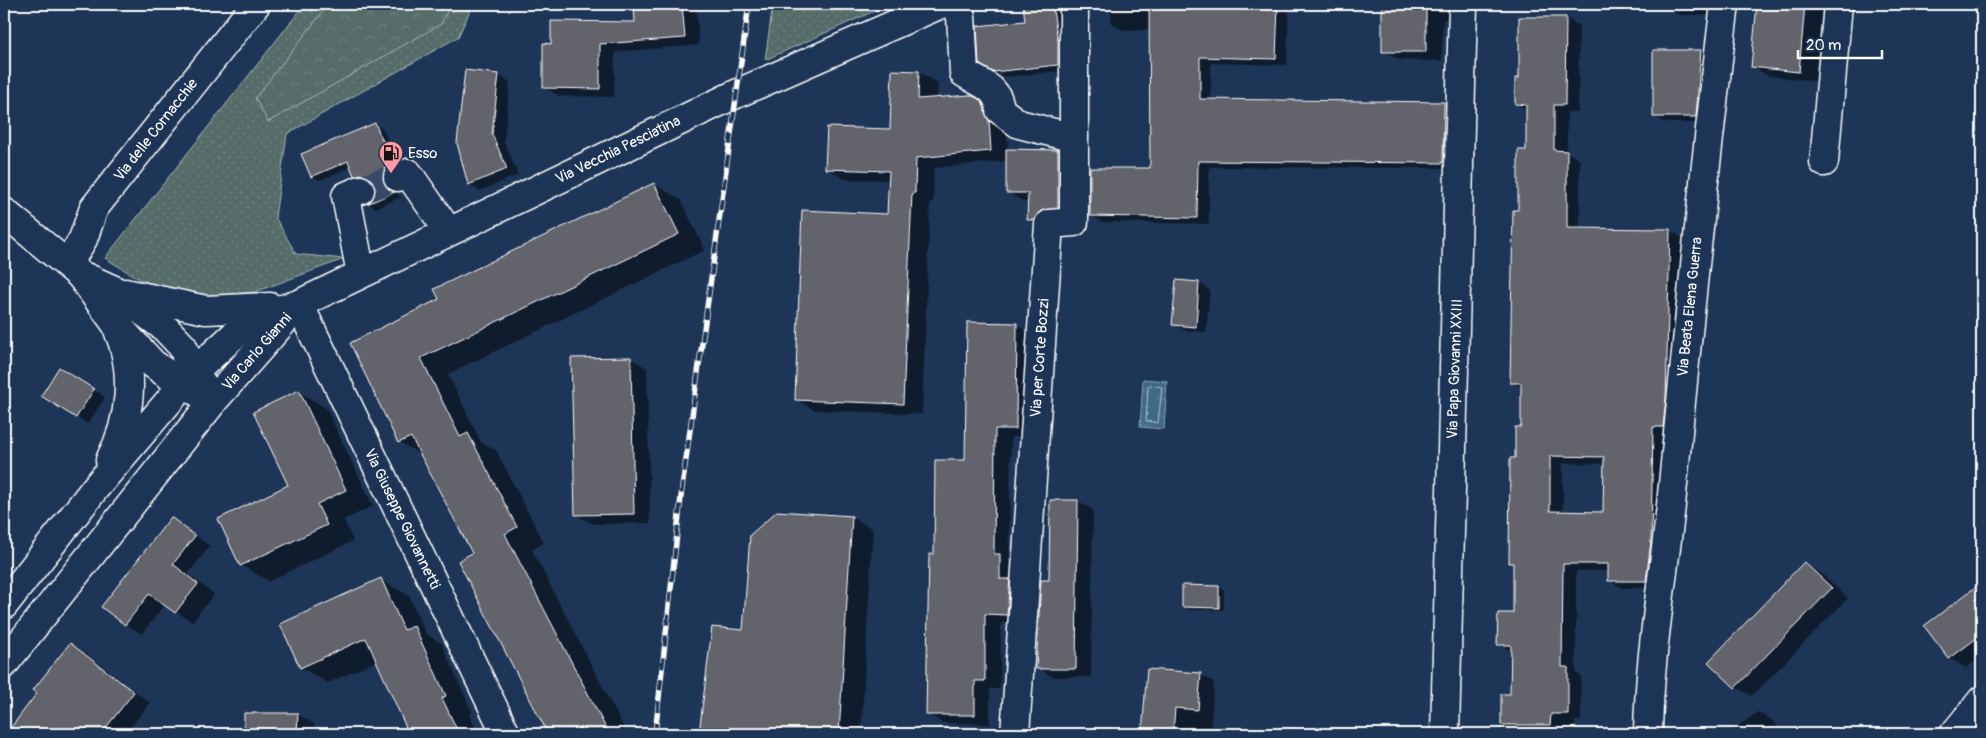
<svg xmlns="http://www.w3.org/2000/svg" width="1986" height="738" viewBox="0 0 1986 738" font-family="Pangolin,sans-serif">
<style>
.grass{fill:url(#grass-dots);stroke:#aab6b4}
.park{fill:url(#park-crowns);stroke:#aab6b4}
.water{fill:url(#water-ripples);stroke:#8ca5b7}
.shadow{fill:#0007;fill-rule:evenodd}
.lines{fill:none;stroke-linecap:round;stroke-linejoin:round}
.shore{stroke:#b2c3cf;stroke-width:1}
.building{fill:#63636c;stroke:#fff;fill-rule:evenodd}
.minor-tunnel{stroke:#344968;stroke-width:28;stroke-dasharray:28 14;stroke-linecap:butt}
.minor-casing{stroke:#fff;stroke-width:31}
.major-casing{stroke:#fff;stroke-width:31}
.minor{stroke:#1d3557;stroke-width:28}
.major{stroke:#1d3557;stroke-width:28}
.rail-casing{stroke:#fff;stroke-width:5.5}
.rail{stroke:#1d3557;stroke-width:4;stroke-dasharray:11;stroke-linecap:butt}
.labels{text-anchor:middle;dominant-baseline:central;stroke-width:4;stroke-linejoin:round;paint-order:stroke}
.street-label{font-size:15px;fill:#fff;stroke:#1d3557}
.poi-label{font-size:15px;fill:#fff;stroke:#1d3557;text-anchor:start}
</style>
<defs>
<pattern id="grass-dots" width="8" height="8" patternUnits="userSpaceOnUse" patternTransform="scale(1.25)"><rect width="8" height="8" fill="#546c69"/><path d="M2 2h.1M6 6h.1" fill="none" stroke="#6e8280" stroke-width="1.8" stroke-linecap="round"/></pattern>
<pattern id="park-crowns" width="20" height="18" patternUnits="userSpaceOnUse" patternTransform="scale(1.25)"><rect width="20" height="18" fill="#546c69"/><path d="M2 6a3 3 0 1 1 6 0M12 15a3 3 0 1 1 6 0" fill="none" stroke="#6e8280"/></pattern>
<pattern id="water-ripples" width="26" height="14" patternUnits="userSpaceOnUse" patternTransform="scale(1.25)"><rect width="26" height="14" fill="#3f6987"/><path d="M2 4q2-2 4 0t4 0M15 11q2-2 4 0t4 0" fill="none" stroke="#5c8099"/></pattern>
</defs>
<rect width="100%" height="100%" fill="#1d3557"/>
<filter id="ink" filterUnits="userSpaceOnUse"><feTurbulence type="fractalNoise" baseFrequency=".02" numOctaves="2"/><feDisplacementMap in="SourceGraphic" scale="10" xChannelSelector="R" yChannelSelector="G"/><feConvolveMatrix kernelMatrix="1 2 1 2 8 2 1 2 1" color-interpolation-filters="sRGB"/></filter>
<g filter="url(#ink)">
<!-- grass -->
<path class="grass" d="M 305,4 L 473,4 L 458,37 L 287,134 L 275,217 L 296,254 L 344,259 L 255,292 L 189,297 L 139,279 L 105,258 Z
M 773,4 L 890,4 L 765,60 Z"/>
<!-- park -->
<path class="park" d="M 329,4 L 451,4 L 441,24 L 268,122 L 255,98 Z"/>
<!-- water -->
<path class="water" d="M 1143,379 L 1167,381 L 1164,429 L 1140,427 Z"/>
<!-- shadow -->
<path class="shadow" d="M 635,4 L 696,4 L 699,45 L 615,52 L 614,97 L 559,96 L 544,87 L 552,45 L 637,24 Z
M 1055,4 L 1062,8 L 1069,70 L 1005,77 L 980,63 L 1026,23 L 1024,5 Z
M 1111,4 L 1289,4 L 1287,65 L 1211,63 L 1211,101 L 1444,103 L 1455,109 L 1455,168 L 1209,167 L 1209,224 L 1102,222 L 1091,215 L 1151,169 L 1152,81 L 1149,80 L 1150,30 L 1123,30 L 1111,23 Z
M 1383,4 L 1458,4 L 1457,19 L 1443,19 L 1442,61 L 1400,60 L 1383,51 Z
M 1666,4 L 1722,4 L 1722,15 L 1679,15 L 1666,7 Z
M 1758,4 L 1822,4 L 1815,81 L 1769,76 L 1752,67 Z
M 1566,18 L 1579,26 L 1578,112 L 1567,112 L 1567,152 L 1580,160 L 1580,229 L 1669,230 L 1683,238 L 1679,406 L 1659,588 L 1622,588 L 1609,580 L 1609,571 L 1576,571 L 1576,673 L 1581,676 L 1581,721 L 1575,721 L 1575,734 L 1502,734 L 1502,695 L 1511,695 L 1512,652 L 1499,644 L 1515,614 L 1515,565 L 1510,562 L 1516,459 L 1522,428 L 1523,388 L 1511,382 L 1519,211 L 1527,151 L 1527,110 L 1516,104 L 1520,79 ZM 1563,463 L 1605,464 L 1604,513 L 1563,512 Z
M 1701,51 L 1712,58 L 1707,123 L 1665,123 L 1654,116 Z
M 893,71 L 919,72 L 938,83 L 937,99 L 970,96 L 989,107 L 1007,132 L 1008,150 L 1058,151 L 1075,161 L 1075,217 L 1045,228 L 1028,219 L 1029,202 L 1024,202 L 1007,192 L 1008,161 L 934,168 L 933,203 L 930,203 L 922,414 L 814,410 L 796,399 L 889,215 L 890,180 L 845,179 L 826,168 L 891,130 Z
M 498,75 L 510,82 L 504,141 L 518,175 L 480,191 L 469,184 Z
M 375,124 L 383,129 L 400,167 L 391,188 L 401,197 L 376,208 L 369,204 L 377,192 L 376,184 L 372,179 L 364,180 L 355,175 L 352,167 L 320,180 L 312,176 ZM 376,129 L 379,129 L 396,168 L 393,169 Z
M 654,184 L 681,200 L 705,250 L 448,374 L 481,442 L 496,450 L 544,543 L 532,550 L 627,734 L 549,734 L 459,561 L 473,554 L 422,455 L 399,442 L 351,344 L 441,300 Z
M 1177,282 L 1199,283 L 1210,290 L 1206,332 L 1184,330 L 1173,324 Z
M 1016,325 L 1032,334 L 1031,437 L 1011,437 L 1009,561 L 1016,565 L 1023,623 L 1001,623 L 1000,689 L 990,689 L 990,724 L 943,723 L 928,714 L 936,555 Z
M 630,358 L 647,368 L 650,523 L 593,524 L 576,515 Z
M 71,375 L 105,397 L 88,424 L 43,396 Z
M 299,392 L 326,408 L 373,506 L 344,520 L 353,541 L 269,581 L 241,565 L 219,520 L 290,486 Z
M 1051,501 L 1078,501 L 1093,510 L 1091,677 L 1053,677 L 1038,668 L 1050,581 Z
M 777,512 L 852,517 L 873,529 L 861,734 L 701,734 L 713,629 L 744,631 Z
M 171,519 L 210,546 L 188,574 L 214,594 L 192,622 L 165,604 L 142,634 L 125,624 Z
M 1804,563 L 1821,573 L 1848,598 L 1752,696 L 1736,687 Z
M 381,580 L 409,596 L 426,634 L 441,643 L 472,712 L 469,714 L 478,734 L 411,734 L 377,661 L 328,683 L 300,667 Z
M 1982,583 L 1982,656 L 1966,668 L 1950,658 L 1926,626 Z
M 1219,587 L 1224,590 L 1224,610 L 1189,610 L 1184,606 Z
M 70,644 L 87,654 L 150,703 L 125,734 L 90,732 L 88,734 L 4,734 L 6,727 L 11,730 L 39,693 Z
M 1148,670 L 1201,675 L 1214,682 L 1210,734 L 1143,734 Z
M 1758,712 L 1774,722 L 1783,734 L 1727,734 Z
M 245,714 L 297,714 L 314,724 L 314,734 L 245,734 Z"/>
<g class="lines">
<!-- shore -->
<path class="shore" d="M 1150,385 L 1162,387 L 1158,423 L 1146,421 L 1148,387 Z"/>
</g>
<!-- building -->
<path class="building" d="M 634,4 L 682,4 L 685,38 L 600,44 L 600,89 L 543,88 L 543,43 L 551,44 L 551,21 L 635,22 Z
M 1023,4 L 1052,4 L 1058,41 L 1058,65 L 993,72 L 979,64 L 977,26 L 1025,21 Z
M 1149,4 L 1278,4 L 1276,59 L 1200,57 L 1200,99 L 1444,102 L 1443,163 L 1198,161 L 1197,218 L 1090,216 L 1090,168 L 1150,168 Z
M 1382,4 L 1426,4 L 1426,52 L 1382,52 Z
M 1757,4 L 1805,4 L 1799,72 L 1751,67 Z
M 1519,17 L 1566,17 L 1565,105 L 1554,105 L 1554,150 L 1567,151 L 1567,228 L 1670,229 L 1666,398 L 1663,427 L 1653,427 L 1651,541 L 1646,581 L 1608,581 L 1608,564 L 1563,564 L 1562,667 L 1568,667 L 1568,714 L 1551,714 L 1550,725 L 1501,725 L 1501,694 L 1510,694 L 1511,645 L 1497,645 L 1498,613 L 1513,613 L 1513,563 L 1509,563 L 1510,458 L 1515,458 L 1515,427 L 1521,427 L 1521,383 L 1510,383 L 1513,210 L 1518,210 L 1518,150 L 1526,150 L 1526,105 L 1515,104 L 1515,78 L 1519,78 ZM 1550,456 L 1604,457 L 1603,512 L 1550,511 Z
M 1653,50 L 1701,50 L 1696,117 L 1653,117 Z
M 465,70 L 499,74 L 492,134 L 507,169 L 468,185 L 457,143 Z
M 892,70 L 919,71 L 918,99 L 970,95 L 979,99 L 983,104 L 989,120 L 991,151 L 916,158 L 915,193 L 912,193 L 903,404 L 795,400 L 802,210 L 887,214 L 889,171 L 825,169 L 827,127 L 890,129 Z
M 375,123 L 392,163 L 385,168 L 383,174 L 383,182 L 388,189 L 395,192 L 367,204 L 373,199 L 375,192 L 374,184 L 369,177 L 361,174 L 354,176 L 348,161 L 311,177 L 301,154 Z
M 1006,149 L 1058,150 L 1058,208 L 1041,211 L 1034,220 L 1027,220 L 1028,193 L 1006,193 Z
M 654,183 L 679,234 L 421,358 L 460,437 L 468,433 L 517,527 L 505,534 L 609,734 L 548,734 L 458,561 L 472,553 L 411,437 L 398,443 L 350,343 L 439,299 L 434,289 Z
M 1176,280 L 1199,282 L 1196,327 L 1172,325 Z
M 967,322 L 1017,323 L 1016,429 L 995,429 L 994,554 L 1000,554 L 1000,579 L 1010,579 L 1007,615 L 985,614 L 985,681 L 975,681 L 975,715 L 926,715 L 929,554 L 934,554 L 935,460 L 965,460 Z
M 631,357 L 634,514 L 575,515 L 571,358 Z
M 59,367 L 94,389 L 76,418 L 41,396 Z
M 299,390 L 346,490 L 317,504 L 327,525 L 240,566 L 218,519 L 288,485 L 253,412 Z
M 1050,500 L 1078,500 L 1076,669 L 1036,669 L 1041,580 L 1049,580 Z
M 777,511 L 852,516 L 839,734 L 699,734 L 712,627 L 743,630 L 750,535 Z
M 171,517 L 195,536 L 173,564 L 198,584 L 175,613 L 149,594 L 125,625 L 101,607 Z
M 1804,562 L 1832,588 L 1735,688 L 1708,662 Z
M 381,578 L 404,630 L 414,626 L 446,696 L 442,698 L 459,734 L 409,734 L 366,638 L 300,668 L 280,624 Z
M 1982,582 L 1982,634 L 1949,659 L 1924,626 Z
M 1182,585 L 1219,586 L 1219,608 L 1182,607 Z
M 70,643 L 134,692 L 101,734 L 6,734 L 37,693 L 33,690 Z
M 1147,669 L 1201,673 L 1198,710 L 1175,708 L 1173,734 L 1142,734 Z
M 244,713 L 298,713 L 297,734 L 244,734 Z"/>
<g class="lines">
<!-- minor-tunnel -->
<path class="minor-tunnel" d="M 360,190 L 398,177"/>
<defs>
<path id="minor" d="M 955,4 L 961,16 L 964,73 C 981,84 999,87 1000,110 L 1019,124 L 1074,138
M 1824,162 L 1838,4
M 398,177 L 408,173 L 449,232
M 360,190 L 346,196 L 361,274
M 4,212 L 80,275 L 116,324 L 153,364 L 184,386 L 200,393
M 68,264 L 83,239 L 94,208 L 256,4
M 83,276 L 114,290 L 165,328 L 183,347 L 192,374 L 203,385
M 125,293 L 206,310 L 270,307
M 299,304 L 506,734
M 110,460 C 131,420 136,372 118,330
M 4,605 L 96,487 L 192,374 L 245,325 L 265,314 L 299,304 L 736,94 L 941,4
M 4,664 L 215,399 L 299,304
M 1015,734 L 1049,224 L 1074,222 L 1074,4
M 1445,734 L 1463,4
M 1648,734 C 1649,657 1663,581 1671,505 C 1687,337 1704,170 1725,4"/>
<path id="major" d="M 1954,734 L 1982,700"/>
</defs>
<!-- minor casing -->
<use href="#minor" class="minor-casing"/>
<!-- major casing -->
<use href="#major" class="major-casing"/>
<!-- minor -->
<use href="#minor" class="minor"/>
<!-- major -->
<use href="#major" class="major"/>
<defs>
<path id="rail" d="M 655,734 L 682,488 L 749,4"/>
</defs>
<!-- rail casing -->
<use href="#rail" class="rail-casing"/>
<!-- rail -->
<use href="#rail" class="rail"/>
</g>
</g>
<!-- icons -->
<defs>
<symbol id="fuel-pin" viewBox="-11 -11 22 30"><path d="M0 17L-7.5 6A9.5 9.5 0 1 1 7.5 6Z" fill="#ff9aa2" stroke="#1d3557"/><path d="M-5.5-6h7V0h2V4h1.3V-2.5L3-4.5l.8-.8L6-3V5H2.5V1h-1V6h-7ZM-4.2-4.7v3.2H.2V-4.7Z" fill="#111"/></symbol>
</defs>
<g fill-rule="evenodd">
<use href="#fuel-pin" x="377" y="139" width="28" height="38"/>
</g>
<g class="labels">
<!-- street labels -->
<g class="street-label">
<text transform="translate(156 130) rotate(-52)">Via delle Cornacchie</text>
<text transform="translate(618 150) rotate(-26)">Via Vecchia Pesciatina</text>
<text transform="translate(1690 307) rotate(-84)">Via Beata Elena Guerra</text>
<text transform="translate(257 352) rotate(-49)">Via Carlo Gianni</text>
<text transform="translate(1040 358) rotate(-86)">Via per Corte Bozzi</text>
<text transform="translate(1455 369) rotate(-88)">Via Papa Giovanni XXIII</text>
<text transform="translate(402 519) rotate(64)">Via Giuseppe Giovannetti</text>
</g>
<!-- poi labels -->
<g class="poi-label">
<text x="408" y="153">Esso</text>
</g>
</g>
<!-- margin -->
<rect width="1986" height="738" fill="none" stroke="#1d3557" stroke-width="20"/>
<rect x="10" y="10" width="1966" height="718" fill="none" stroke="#fff" stroke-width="2" filter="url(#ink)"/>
<!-- scale -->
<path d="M1798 50v8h84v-8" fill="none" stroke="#ffffff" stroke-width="2.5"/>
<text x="1806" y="50" font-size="15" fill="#ffffff" stroke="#1d3557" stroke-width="4" paint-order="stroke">20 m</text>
</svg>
